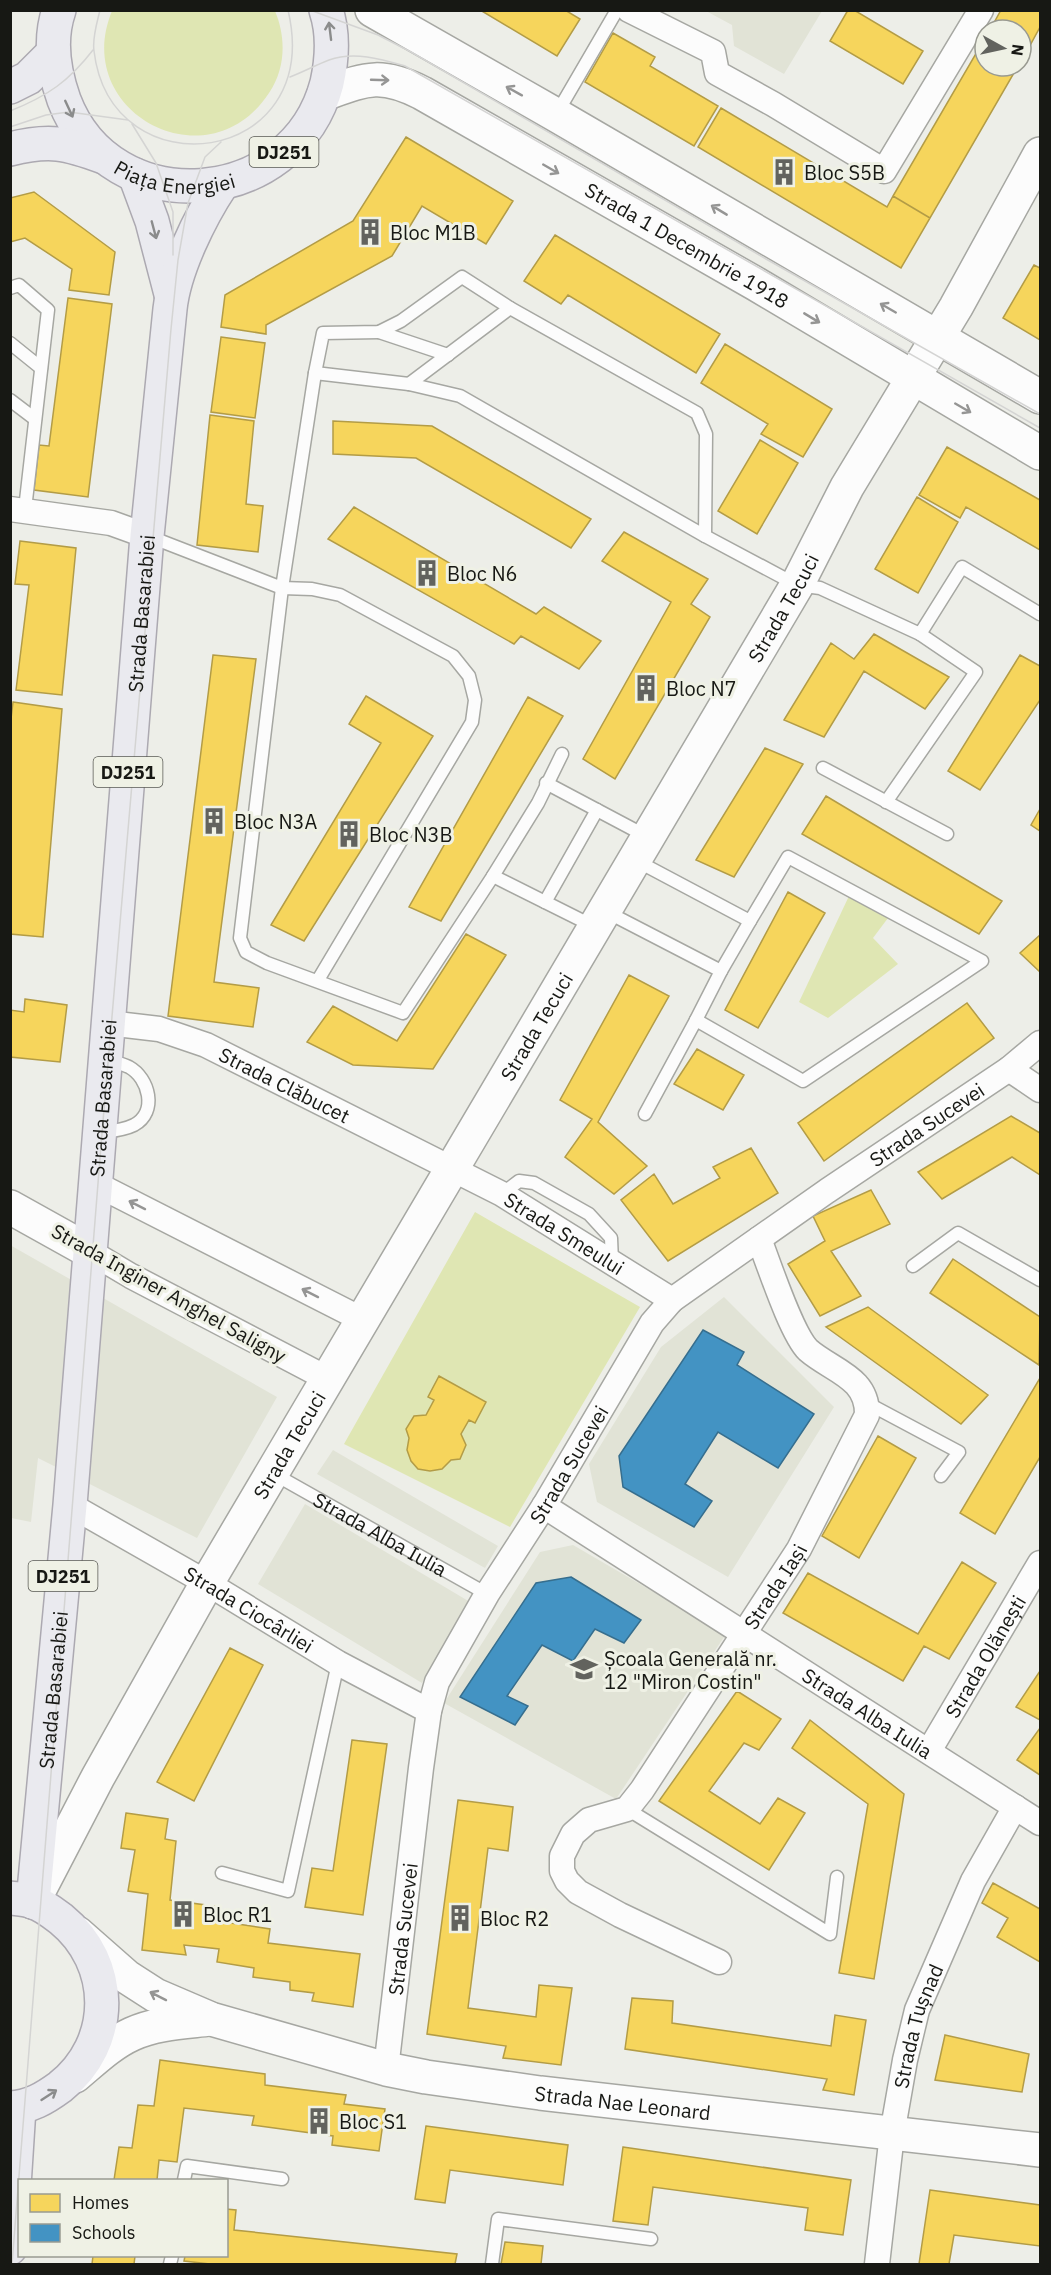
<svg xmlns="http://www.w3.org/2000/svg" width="1051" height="2275" viewBox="0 0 1051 2275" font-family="'IBM Plex Sans',sans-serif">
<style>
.built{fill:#e1e3d6}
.green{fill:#dfe6b3}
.homes{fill:#f6d55c;stroke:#b39c46;stroke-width:1.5}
.schools{fill:#4393c3;stroke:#366e8e;stroke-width:1.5}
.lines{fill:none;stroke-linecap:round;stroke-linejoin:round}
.lane-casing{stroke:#a6a7a2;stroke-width:15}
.street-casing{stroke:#a6a7a2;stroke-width:27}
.secondary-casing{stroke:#a6a7a2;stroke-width:36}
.primary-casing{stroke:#aca9b1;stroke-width:36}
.lane{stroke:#fcfcfc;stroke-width:12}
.street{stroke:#fcfcfc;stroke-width:24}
.secondary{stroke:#fcfcfc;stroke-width:33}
.primary{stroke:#eaeaef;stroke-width:33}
.tram{stroke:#d4d4d3;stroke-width:1.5}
.oneway{stroke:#8b8c8c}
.oneway2{stroke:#959594}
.labels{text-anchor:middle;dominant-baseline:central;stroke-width:6;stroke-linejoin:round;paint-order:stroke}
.shield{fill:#eff1e5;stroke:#585953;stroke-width:1.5}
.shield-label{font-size:18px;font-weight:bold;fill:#171814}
.street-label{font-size:20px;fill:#171814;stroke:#eff1e5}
.poi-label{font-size:20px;fill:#171814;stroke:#eff1e5;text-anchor:start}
</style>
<rect width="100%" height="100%" fill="#edeee8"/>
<!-- built -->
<path class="built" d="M 706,11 L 822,11 L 784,74 L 734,46 L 732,25 Z
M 10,1245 L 277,1397 L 197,1538 L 38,1458 L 31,1522 L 11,1518 Z
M 724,1297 L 834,1407 L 728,1577 L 597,1502 L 589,1464 L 661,1347 Z
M 333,1450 L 498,1546 L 485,1568 L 317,1474 Z
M 305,1504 L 470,1602 L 422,1683 L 258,1584 Z
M 573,1545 L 726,1634 L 616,1799 L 444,1703 L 540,1552 Z"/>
<!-- green -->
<path class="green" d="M 112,11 L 275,11 C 286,37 286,68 269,93 C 208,186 70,112 112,11 Z
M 849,896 L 888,918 L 873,938 L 898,964 L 828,1018 L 799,1002 Z
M 475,1212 L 640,1307 L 510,1527 L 344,1444 Z"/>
<!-- homes -->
<path class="homes" d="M 480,10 L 565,10 L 580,19 L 557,56 Z
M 848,10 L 854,10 L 923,51 L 903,84 L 830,41 Z
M 1001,10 L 1040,10 L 1040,27 L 1027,51 L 1021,48 L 1021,30 L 990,30 Z
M 613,33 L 655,57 L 650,66 L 718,106 L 694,146 L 585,82 Z
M 985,38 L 985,66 L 1018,66 L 930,218 L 893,196 Z
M 721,108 L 887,207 L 893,196 L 930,218 L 901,268 L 698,147 Z
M 406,137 L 513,201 L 486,244 L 422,206 L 392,256 L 266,325 L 266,334 L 221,327 L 225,295 L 353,221 Z
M 34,192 L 115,252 L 109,295 L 69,290 L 72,269 L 25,238 L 10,242 L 10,198 Z
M 555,235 L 720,334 L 696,373 L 568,295 L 561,304 L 524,281 Z
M 1034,265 L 1040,268 L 1040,340 L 1003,318 Z
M 68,298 L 112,304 L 88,497 L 34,490 L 39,445 L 49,446 Z
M 221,337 L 265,343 L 255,418 L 211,412 Z
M 725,344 L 832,409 L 803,457 L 761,434 L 768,424 L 701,383 Z
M 210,415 L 254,421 L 246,504 L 263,506 L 258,552 L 197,545 Z
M 333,421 L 432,426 L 591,519 L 571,548 L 416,458 L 333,454 Z
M 760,440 L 798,463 L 757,534 L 718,511 Z
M 947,447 L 1040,500 L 1040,550 L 966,507 L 960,518 L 919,495 Z
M 917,497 L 958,522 L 918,593 L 875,569 Z
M 354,507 L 536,614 L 544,607 L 601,641 L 579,669 L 521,636 L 514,644 L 328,539 Z
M 624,532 L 708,579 L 691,604 L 710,617 L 615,779 L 583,759 L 671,602 L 602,561 Z
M 20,541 L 76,548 L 62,695 L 16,690 L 29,585 L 15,584 Z
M 874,634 L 949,677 L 925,709 L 864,671 L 824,737 L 784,720 L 831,643 L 854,659 Z
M 213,655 L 256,659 L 214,982 L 259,988 L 253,1027 L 168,1016 Z
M 1020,655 L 1040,666 L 1040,700 L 980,790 L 948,771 Z
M 366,696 L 433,736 L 304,941 L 271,925 L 381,743 L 349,724 Z
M 528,697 L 563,716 L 441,921 L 409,907 Z
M 13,702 L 62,709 L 43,937 L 10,934 L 10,727 Z
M 765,748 L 803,764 L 734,877 L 696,860 Z
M 826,796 L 1002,901 L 979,934 L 802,834 Z
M 1040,809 L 1040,831 L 1031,825 Z
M 788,892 L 825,913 L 758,1028 L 725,1010 Z
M 466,934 L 506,955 L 433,1069 L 353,1065 L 307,1042 L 333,1006 L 397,1041 Z
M 1040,935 L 1040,972 L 1020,953 Z
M 629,975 L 669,996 L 598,1122 L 647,1166 L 614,1194 L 565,1157 L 592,1119 L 560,1100 Z
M 25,999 L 67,1005 L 60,1062 L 10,1057 L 10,1010 L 24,1012 Z
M 967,1003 L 994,1038 L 824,1161 L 798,1123 Z
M 697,1049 L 744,1075 L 723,1110 L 674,1084 Z
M 1011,1116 L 1040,1133 L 1040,1175 L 1012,1157 L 942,1199 L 918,1172 Z
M 751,1148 L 778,1193 L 668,1261 L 621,1200 L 654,1174 L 673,1204 L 720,1178 L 713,1167 Z
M 871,1190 L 890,1224 L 831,1251 L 861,1296 L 820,1316 L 788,1264 L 825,1241 L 813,1216 Z
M 953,1259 L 1040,1317 L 1039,1365 L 930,1293 Z
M 868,1307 L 988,1395 L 961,1424 L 826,1327 Z
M 439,1376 L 486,1402 L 475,1423 L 469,1420 L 461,1434 L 466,1445 L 460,1459 L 451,1460 L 442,1469 L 430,1471 L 418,1469 L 411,1461 L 407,1450 L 409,1438 L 406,1429 L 414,1416 L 426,1415 L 434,1400 L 428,1397 Z
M 1040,1378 L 1040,1457 L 995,1534 L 960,1513 Z
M 878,1436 L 916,1458 L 859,1558 L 822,1536 Z
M 962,1562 L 996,1583 L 949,1659 L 924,1646 L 903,1681 L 783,1613 L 808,1573 L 918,1634 Z
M 230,1648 L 263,1665 L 194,1801 L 157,1782 Z
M 1040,1671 L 1040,1720 L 1016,1707 Z
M 737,1691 L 781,1719 L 759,1750 L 744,1743 L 709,1791 L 760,1824 L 778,1798 L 805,1813 L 769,1870 L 659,1801 Z
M 810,1720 L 904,1794 L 874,1979 L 839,1973 L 868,1804 L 792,1748 Z
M 1040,1728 L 1040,1775 L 1017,1760 Z
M 352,1740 L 387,1744 L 363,1915 L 305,1907 L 312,1868 L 333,1871 Z
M 458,1800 L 513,1807 L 508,1851 L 488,1848 L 468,2008 L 536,2017 L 539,1985 L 572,1988 L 561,2065 L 503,2058 L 506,2046 L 427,2034 Z
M 126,1813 L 168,1819 L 165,1839 L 176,1841 L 170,1900 L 220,1907 L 218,1921 L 270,1929 L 268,1943 L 360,1954 L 353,2007 L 312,2001 L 314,1993 L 290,1990 L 290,1982 L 253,1977 L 254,1968 L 217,1962 L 219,1949 L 184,1945 L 186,1955 L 142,1950 L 148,1894 L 128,1891 L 135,1850 L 121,1848 Z
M 993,1883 L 1040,1909 L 1040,1962 L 997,1937 L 1008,1918 L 982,1903 Z
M 632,1998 L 673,2001 L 672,2023 L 831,2046 L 835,2015 L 866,2020 L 854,2095 L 823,2090 L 827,2079 L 625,2049 Z
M 945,2035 L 1029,2054 L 1022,2092 L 935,2080 Z
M 160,2060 L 265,2074 L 265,2085 L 346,2095 L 344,2104 L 385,2109 L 379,2151 L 332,2145 L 333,2136 L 252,2125 L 254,2116 L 184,2108 L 177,2162 L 159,2160 L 157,2180 L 114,2180 L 119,2147 L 132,2148 L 138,2105 L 154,2106 Z
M 426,2126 L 568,2145 L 563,2185 L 450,2170 L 445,2203 L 415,2199 Z
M 623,2147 L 851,2180 L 843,2235 L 805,2230 L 808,2208 L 653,2187 L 648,2225 L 613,2221 Z
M 930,2190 L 1040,2205 L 1040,2246 L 954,2235 L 949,2264 L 919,2264 Z
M 226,2209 L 236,2210 L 234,2230 L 457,2254 L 455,2264 L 210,2264 L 184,2261 L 185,2256 L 226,2256 Z
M 505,2242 L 543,2246 L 541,2264 L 501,2264 Z
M 93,2256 L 135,2256 L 134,2264 L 92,2264 Z"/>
<!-- schools -->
<path class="schools" d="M 703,1330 L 744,1352 L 737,1365 L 814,1414 L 778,1468 L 718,1432 L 685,1484 L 712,1501 L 694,1527 L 623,1487 L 619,1456 Z
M 571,1577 L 641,1620 L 624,1643 L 595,1629 L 573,1661 L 542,1645 L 507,1696 L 528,1706 L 515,1725 L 460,1697 L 536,1583 Z"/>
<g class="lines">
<defs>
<g id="lane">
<path d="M 557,113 L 617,10"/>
<path d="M 10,288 L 19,285 L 48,310 L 25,509"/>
<path d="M 379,332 L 448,355"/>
<path d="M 10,343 L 41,368"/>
<path d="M 315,373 L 323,333 L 379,332 L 401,321 L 462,277 L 510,308"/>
<path d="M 409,384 L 510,308 L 697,413 L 706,434 L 705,536"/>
<path d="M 10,400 L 35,419"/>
<path d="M 148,536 L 282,588 L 315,373 L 409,384 L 460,396 L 705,536 L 797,585 L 820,588 L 920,634 L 962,567 L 1040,614"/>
<path d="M 823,768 L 947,834"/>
<path d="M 546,783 L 646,836"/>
<path d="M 886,802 L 976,672 L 920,634"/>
<path d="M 493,876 L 538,803 L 562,754"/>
<path d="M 545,902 L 597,810"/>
<path d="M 607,912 L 721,971 L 696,1020 L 803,1081 L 982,961 L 788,857 L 750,921 L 637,861"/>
<path d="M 721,971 L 750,921"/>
<path d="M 318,980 L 472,722 L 475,700 L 469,676 L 453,656 L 340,595 L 312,589 L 282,588 L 240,938 L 246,952 L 267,963 L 403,1013 L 493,876 L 593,926"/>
<path d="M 645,1114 L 696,1020"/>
<path d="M 103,1132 C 113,1131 124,1130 134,1125 C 158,1112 149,1078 129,1067 C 123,1064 114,1062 107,1059"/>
<path d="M 502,1194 L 519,1181 L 534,1183 L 589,1214 L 611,1238 L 612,1262"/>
<path d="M 913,1266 L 958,1233 L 1040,1280"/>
<path d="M 867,1403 L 959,1452 L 941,1476"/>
<path id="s1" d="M 274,1474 L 487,1594"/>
<path d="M 627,1809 L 830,1934 L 837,1877"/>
<path d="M 222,1873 L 288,1891 L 338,1663"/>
<path d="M 184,2180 L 187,2166 L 282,2179"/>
<path d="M 170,2264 L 172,2256"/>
<path d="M 492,2264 L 498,2219 L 651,2239"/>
</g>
<g id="street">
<path d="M 629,10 L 713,52 L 717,73 L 773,104 L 884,171 L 981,10"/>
<path d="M 10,509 L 111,523 L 147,536"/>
<path id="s2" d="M 108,1023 L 159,1029 L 206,1045 L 502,1194 L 672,1300"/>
<path d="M 1009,1069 L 1040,1090"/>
<path d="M 94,1183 L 363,1320"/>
<path d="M 89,1251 L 131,1276 L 328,1379"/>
<path id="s3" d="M 70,1505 L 207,1583 L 338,1663 L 429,1711"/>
<path id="s4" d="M 544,1506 L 1040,1823"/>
<path id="s5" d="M 929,1751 L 1040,1563"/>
<path id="s6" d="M 719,1962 L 620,1915 L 578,1892 L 567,1881 L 562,1871 L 562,1856 L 573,1834 L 589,1820 L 627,1809 L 642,1790 L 799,1549 L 867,1415 C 868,1377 832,1371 808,1350 C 791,1333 769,1264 759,1239"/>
<path id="s7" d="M 386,2069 L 421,1768 L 429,1711 L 437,1682 L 487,1594 L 544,1506 L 652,1323 L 672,1300 L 689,1288 L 827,1191 L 1009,1069 L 1040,1043"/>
<path id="s8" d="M 877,2264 L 892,2134 L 905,2060 L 917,2010 L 973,1881 L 1015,1807"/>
</g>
<g id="secondary">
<path d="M 372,10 L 556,115 L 1040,397"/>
<path id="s9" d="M 324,94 C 366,79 380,72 422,93 L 756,284 L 1040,453"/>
<path d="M 10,1207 L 89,1251"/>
<path id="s10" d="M 33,1902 L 98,1777 L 207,1583 L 797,585 L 847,487 L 956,307 L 1040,154"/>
<path id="s11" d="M 77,1933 L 127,1977 L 155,1995 L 211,2019 L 386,2069 L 426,2077 L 540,2093 L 1040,2150"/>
<path d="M 75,2076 C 93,2061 110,2044 132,2034 C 156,2023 185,2022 210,2019"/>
</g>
<g id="primary">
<path id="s12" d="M 59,10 C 49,39 54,72 64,100 C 111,224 294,210 327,83 C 332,60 334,34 326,10"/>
<path d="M 10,87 L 28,78 L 53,53"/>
<path d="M 10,149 C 50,139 66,143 104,157"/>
<path d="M 135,175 L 152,221 L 171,294"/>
<path d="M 10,1898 C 18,1899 26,1899 33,1902 C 43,1905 53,1913 61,1919 C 115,1963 116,2043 60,2087 C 45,2098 30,2107 10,2108"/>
<path id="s13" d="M 33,1902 L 70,1505 L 147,536 L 170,309 C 174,270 200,217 222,184"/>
<path d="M 10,2248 L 19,2108"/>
</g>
</defs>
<!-- lane casing -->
<use href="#lane" class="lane-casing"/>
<!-- street casing -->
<use href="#street" class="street-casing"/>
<!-- secondary casing -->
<use href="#secondary" class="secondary-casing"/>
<!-- primary casing -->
<use href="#primary" class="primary-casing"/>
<!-- lane -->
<use href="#lane" class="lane"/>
<!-- street -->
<use href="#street" class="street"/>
<!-- secondary -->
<use href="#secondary" class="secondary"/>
<!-- primary -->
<use href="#primary" class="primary"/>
<!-- tram -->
<path class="tram" d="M 100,10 C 97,23 92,38 94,51 C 111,193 325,167 288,10
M 310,10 L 378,35 L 411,52 L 766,259 L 1040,414
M 290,77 C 303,72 316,65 329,60 C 354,51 381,59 405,66 L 1040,428
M 10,111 C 48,96 69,81 93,50
M 132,124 L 156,163 L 173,212 L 173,255
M 10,127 L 46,115 L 69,112 L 128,120
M 12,2264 L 102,1133 L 171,329 L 178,260 L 188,203 L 205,157 L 221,142"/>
</g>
<!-- one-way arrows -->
<defs><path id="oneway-shaft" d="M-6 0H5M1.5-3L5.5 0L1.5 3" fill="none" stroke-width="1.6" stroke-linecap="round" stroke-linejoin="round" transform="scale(1.5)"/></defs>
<g class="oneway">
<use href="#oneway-shaft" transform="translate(330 31) rotate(-97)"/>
<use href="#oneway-shaft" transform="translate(69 109) rotate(65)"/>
<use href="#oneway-shaft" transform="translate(154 230) rotate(75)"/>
<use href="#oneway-shaft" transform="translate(49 2095) rotate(-33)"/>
</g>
<g class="oneway2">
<use href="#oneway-shaft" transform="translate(380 80) rotate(2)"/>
<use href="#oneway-shaft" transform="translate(514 91) rotate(-151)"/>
<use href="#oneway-shaft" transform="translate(551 169) rotate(30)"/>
<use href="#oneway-shaft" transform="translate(719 210) rotate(-149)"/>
<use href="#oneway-shaft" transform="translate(888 308) rotate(-150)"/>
<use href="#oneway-shaft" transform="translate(812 318) rotate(31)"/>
<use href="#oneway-shaft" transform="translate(963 408) rotate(30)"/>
<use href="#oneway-shaft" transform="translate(137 1205) rotate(-153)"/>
<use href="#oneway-shaft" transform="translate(310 1293) rotate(-153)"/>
<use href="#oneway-shaft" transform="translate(158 1996) rotate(-153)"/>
</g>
<!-- icons -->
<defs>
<symbol id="building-bare" viewBox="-9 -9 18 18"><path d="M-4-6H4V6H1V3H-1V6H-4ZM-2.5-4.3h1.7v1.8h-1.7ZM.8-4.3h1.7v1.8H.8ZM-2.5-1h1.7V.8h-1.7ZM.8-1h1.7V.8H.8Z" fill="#62635e" stroke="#eff1e5" stroke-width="2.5" paint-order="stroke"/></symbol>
<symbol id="school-bare" viewBox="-9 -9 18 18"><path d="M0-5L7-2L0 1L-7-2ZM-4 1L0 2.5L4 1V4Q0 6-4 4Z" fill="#62635e" stroke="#eff1e5" stroke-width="2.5" paint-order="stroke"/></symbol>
</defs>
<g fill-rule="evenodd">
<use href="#building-bare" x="765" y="153" width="38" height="38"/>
<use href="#building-bare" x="351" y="213" width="38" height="38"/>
<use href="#building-bare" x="408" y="554" width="38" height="38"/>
<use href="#building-bare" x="627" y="669" width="38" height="38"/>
<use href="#building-bare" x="195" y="802" width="38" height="38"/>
<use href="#building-bare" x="330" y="815" width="38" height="38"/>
<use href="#school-bare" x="565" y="1650" width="38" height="38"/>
<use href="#building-bare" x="164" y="1895" width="38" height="38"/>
<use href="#building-bare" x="441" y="1899" width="38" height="38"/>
<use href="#building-bare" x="300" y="2102" width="38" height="38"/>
</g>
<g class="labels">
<!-- shield labels -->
<g class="shield">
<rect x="249.5" y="137" width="69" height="30" rx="4.5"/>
<rect x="93.5" y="757" width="69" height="30" rx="4.5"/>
<rect x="28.5" y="1561" width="69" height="30" rx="4.5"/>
</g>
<g class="shield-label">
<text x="284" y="152">DJ251</text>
<text x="128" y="772">DJ251</text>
<text x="63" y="1576">DJ251</text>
</g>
<!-- street labels -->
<g class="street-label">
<text stroke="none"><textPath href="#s12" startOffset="238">Piața Energiei</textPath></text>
<text stroke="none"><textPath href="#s9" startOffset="408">Strada 1 Decembrie 1918</textPath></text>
<text stroke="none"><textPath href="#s10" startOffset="1496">Strada Tecuci</textPath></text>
<text stroke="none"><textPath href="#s13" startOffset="1293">Strada Basarabiei</textPath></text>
<text stroke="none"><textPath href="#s10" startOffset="1010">Strada Tecuci</textPath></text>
<text stroke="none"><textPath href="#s2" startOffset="189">Strada Clăbucet</textPath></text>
<text stroke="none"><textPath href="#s13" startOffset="807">Strada Basarabiei</textPath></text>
<text stroke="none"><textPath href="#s7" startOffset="1149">Strada Sucevei</textPath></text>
<text stroke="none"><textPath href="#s2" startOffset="506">Strada Smeului</textPath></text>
<text transform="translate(169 1293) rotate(29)">Strada Inginer Anghel Saligny</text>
<text stroke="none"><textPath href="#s10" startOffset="524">Strada Tecuci</textPath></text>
<text stroke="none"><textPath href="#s7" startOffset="645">Strada Sucevei</textPath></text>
<text stroke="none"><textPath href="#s1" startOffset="122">Strada Alba Iulia</textPath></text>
<text stroke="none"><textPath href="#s6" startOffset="552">Strada Iași</textPath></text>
<text stroke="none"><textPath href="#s3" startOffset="207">Strada Ciocârliei</textPath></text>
<text stroke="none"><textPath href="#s5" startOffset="110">Strada Olănești</textPath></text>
<text stroke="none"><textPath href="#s13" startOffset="213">Strada Basarabiei</textPath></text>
<text stroke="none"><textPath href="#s4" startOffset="384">Strada Alba Iulia</textPath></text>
<text stroke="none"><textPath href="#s7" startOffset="141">Strada Sucevei</textPath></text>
<text stroke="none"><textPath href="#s8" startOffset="242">Strada Tușnad</textPath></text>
<text stroke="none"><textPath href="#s11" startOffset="582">Strada Nae Leonard</textPath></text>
</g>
<!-- poi labels -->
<g class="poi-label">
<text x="804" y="172">Bloc S5B</text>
<text x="390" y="232">Bloc M1B</text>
<text x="447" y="573">Bloc N6</text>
<text x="666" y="688">Bloc N7</text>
<text x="234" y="821">Bloc N3A</text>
<text x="369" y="834">Bloc N3B</text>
<text x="604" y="1658">Școala Generală nr.<tspan x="604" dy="23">12 "Miron Costin"</tspan></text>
<text x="203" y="1914">Bloc R1</text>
<text x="480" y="1918">Bloc R2</text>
<text x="339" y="2121">Bloc S1</text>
</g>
</g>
<!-- border -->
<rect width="1051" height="2275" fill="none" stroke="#171814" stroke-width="24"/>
<!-- legend -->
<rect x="18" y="2179" width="210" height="78" fill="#eff1e5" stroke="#999a91" stroke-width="1.5"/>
<rect x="30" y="2194" width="30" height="18" fill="#f6d55c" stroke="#999a91" stroke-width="1.5"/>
<text x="72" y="2209" font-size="18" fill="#171814">Homes</text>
<rect x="30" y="2224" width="30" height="18" fill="#4393c3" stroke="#999a91" stroke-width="1.5"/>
<text x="72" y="2239" font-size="18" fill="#171814">Schools</text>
<!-- north arrow -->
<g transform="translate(1003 48) rotate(98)"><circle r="28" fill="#eff1e5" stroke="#999a91" stroke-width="1.5"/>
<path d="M0-4.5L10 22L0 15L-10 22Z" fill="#62635e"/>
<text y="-9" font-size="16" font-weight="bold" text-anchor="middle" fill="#171814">N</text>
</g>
</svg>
